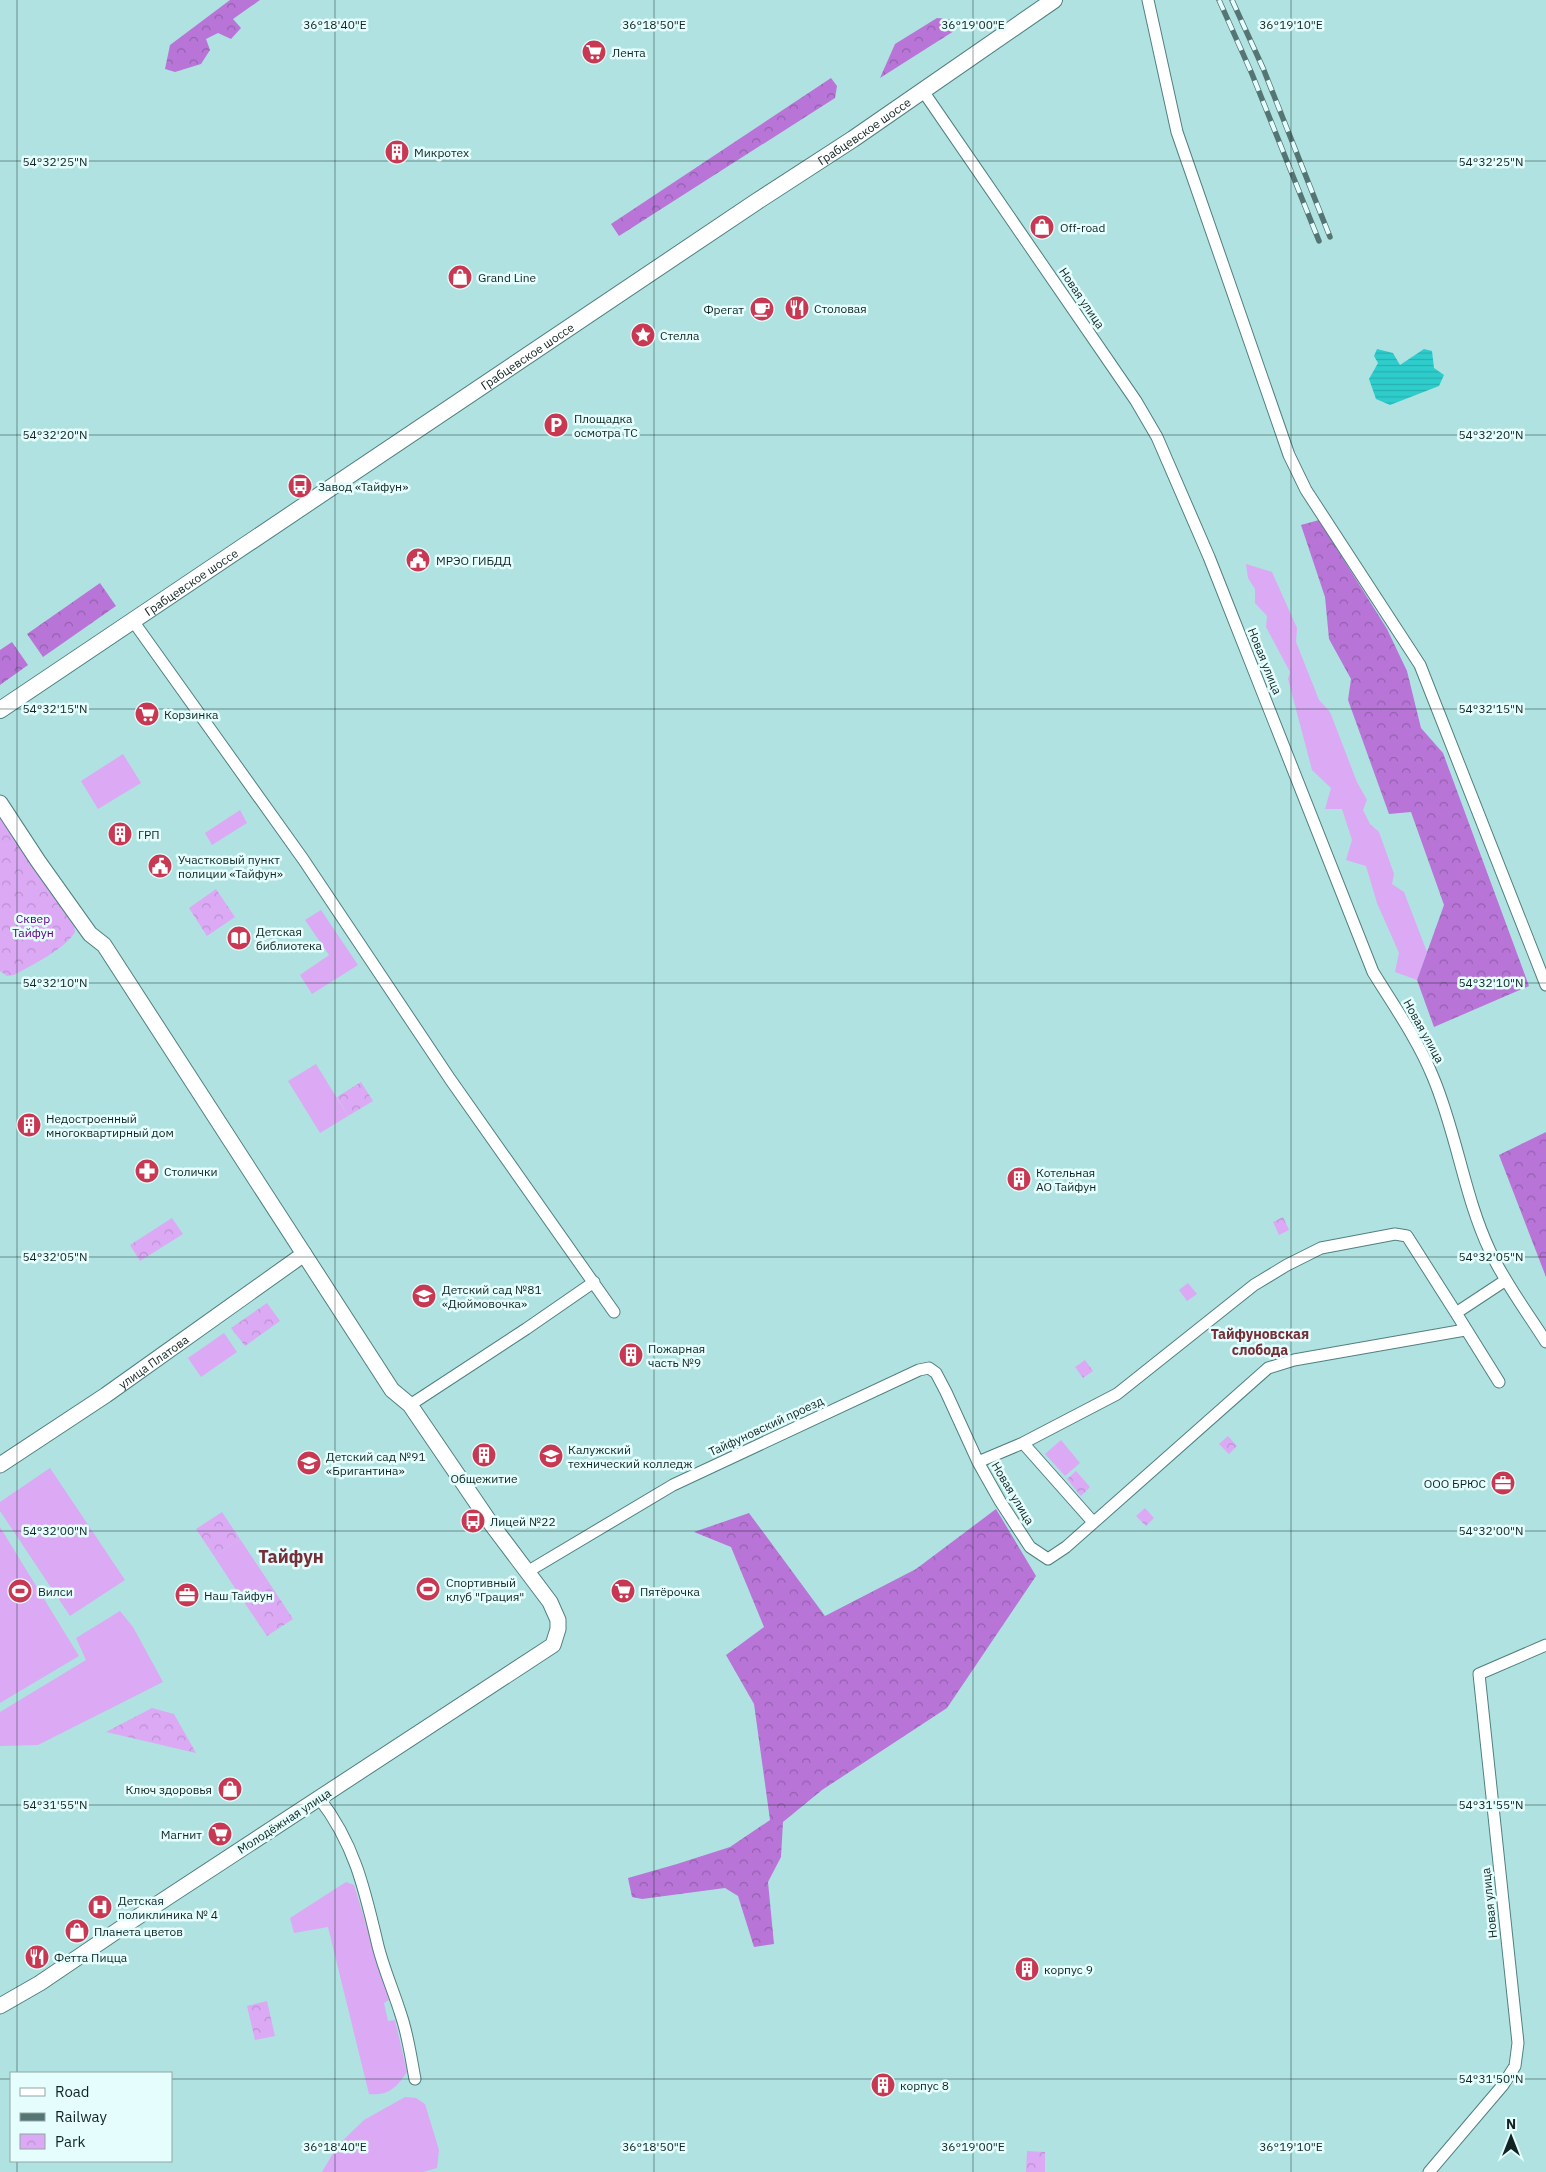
<svg xmlns="http://www.w3.org/2000/svg" width="1546" height="2172" viewBox="0 0 1546 2172" font-family="'IBM Plex Sans',sans-serif">
<style>
.grass{fill:#dca9f5}
.forest{fill:url(#forest-crowns)}
.park{fill:url(#park-crowns)}
.water{fill:url(#water-rules)}
.lines{fill:none;stroke-linecap:round;stroke-linejoin:round}
.street-casing{stroke:#50807f;stroke-width:13}
.secondary-casing{stroke:#50807f;stroke-width:17}
.primary-casing{stroke:#50807f;stroke-width:18}
.street{stroke:#fff;stroke-width:11}
.secondary{stroke:#fff;stroke-width:15}
.primary{stroke:#fff;stroke-width:16}
.rail-casing{stroke:#557574;stroke-width:5.5}
.rail{stroke:#e5fefd;stroke-width:4;stroke-dasharray:11;stroke-linecap:butt}
.ticks{fill:none;stroke:#102423;stroke-width:1;stroke-opacity:0.45}
.labels{text-anchor:middle;dominant-baseline:central;stroke-width:5;stroke-linejoin:round;paint-order:stroke}
.poi-label{font-size:12px;fill:#102423;stroke:#e5fefd;text-anchor:start}
.street-label{font-size:12px;fill:#102423;stroke:#e5fefd}
.park-label{font-size:12px;fill:#620082;stroke:#e5fefd}
.neighbourhood-label{font-size:14px;font-weight:bold;fill:#762f39;stroke:#e5fefd}
.district-label{font-size:18px;font-weight:bold;fill:#762f39;stroke:#e5fefd}
.ticks-label{font-size:12px;text-anchor:middle;fill:#102423;stroke:#e5fefd;stroke-width:5;stroke-linejoin:round;paint-order:stroke}
</style>
<defs>
<pattern id="forest-crowns" width="20" height="18" patternUnits="userSpaceOnUse" patternTransform="scale(1.25)"><rect width="20" height="18" fill="#b875d7"/><path d="M2 6a3 3 0 1 1 6 0M12 15a3 3 0 1 1 6 0" fill="none" stroke="#9460ae"/></pattern>
<pattern id="park-crowns" width="20" height="18" patternUnits="userSpaceOnUse" patternTransform="scale(1.25)"><rect width="20" height="18" fill="#dca9f5"/><path d="M2 6a3 3 0 1 1 6 0M12 15a3 3 0 1 1 6 0" fill="none" stroke="#bc91d2"/></pattern>
<pattern id="water-rules" width="6" height="5" patternUnits="userSpaceOnUse" patternTransform="scale(1.25)"><rect width="6" height="5" fill="#2dcdcc"/><path d="M0 2.5h6" fill="none" stroke="#27b0af"/></pattern>
</defs>
<rect width="100%" height="100%" fill="#b0e2e1"/>
<!-- grass -->
<path class="grass" d="M 1246,564 L 1272,572 L 1297,628 L 1296,642 L 1319,700 L 1330,712 L 1357,782 L 1367,800 L 1363,810 L 1370,824 L 1379,832 L 1394,874 L 1392,884 L 1404,892 L 1427,952 L 1417,980 L 1395,972 L 1399,953 L 1377,903 L 1366,866 L 1346,860 L 1352,840 L 1342,809 L 1325,809 L 1331,788 L 1312,770 L 1288,679 L 1290,672 L 1266,627 L 1267,616 L 1255,603 L 1255,589 L 1248,578 Z
M 123,754 L 141,783 L 98,809 L 81,781 Z
M 240,810 L 247,823 L 212,845 L 205,833 Z
M 321,910 L 358,965 L 312,994 L 300,975 L 329,955 L 305,920 Z
M 316,1064 L 348,1116 L 320,1133 L 288,1081 Z
M 1188,1283 L 1197,1294 L 1187,1301 L 1179,1290 Z
M 224,1333 L 237,1352 L 201,1377 L 188,1358 Z
M 1061,1440 L 1080,1463 L 1065,1476 L 1045,1454 Z
M 50,1468 L 125,1580 L 70,1616 L 0,1511 L 0,1502 Z
M 0,1527 L 79,1656 L 0,1703 Z
M 240,1539 L 268,1581 L 242,1599 L 214,1556 Z
M 120,1611 L 133,1627 L 163,1682 L 38,1745 L 0,1746 L 0,1712 L 86,1660 L 76,1638 Z
M 346,1882 L 354,1885 L 389,2000 L 384,2003 L 388,2021 L 395,2020 L 407,2072 C 397,2087 389,2096 369,2094 L 328,1927 L 294,1933 L 290,1918 Z
M 405,2097 L 416,2098 L 425,2104 L 439,2150 L 437,2168 L 423,2172 L 322,2172 L 338,2145 L 364,2120 Z"/>
<!-- forest -->
<path class="forest" d="M 230,0 L 260,0 L 233,19 L 241,28 L 231,39 L 218,33 L 206,39 L 210,50 L 201,64 L 175,72 L 165,69 L 170,45 Z
M 937,18 L 955,20 L 954,31 L 880,78 L 895,44 Z
M 831,78 L 837,86 L 835,98 L 619,236 L 611,224 Z
M 1319,520 L 1387,629 L 1407,671 L 1421,728 L 1443,753 L 1529,986 L 1434,1027 L 1417,980 L 1444,905 L 1411,812 L 1389,814 L 1348,700 L 1351,679 L 1329,639 L 1325,597 L 1301,525 Z
M 100,583 L 116,606 L 43,657 L 27,634 Z
M 12,642 L 28,665 L 0,685 L 0,650 Z
M 1546,1132 L 1546,1277 L 1499,1155 Z
M 996,1509 L 1036,1576 L 947,1708 L 822,1790 L 783,1822 L 781,1857 L 768,1882 L 774,1944 L 754,1947 L 738,1896 L 725,1888 L 642,1899 L 632,1897 L 628,1878 L 677,1864 L 730,1847 L 770,1820 L 754,1704 L 726,1655 L 764,1627 L 731,1547 L 694,1532 L 749,1513 L 825,1616 L 916,1569 Z"/>
<!-- park -->
<path class="park" d="M 0,814 L 74,926 L 75,932 C 65,949 32,965 14,975 L 7,976 L 0,971 Z
M 216,889 L 235,917 L 207,936 L 189,908 Z
M 361,1082 L 373,1101 L 348,1116 L 337,1097 Z
M 1283,1217 L 1289,1230 L 1279,1235 L 1273,1222 Z
M 172,1218 L 183,1234 L 140,1261 L 130,1245 Z
M 267,1303 L 280,1321 L 245,1346 L 231,1328 Z
M 1085,1360 L 1093,1371 L 1083,1378 L 1075,1367 Z
M 1228,1436 L 1237,1446 L 1229,1454 L 1219,1444 Z
M 1076,1471 L 1090,1487 L 1081,1496 L 1067,1479 Z
M 1145,1508 L 1154,1518 L 1146,1526 L 1136,1516 Z
M 222,1512 L 240,1539 L 214,1556 L 196,1529 Z
M 268,1581 L 293,1619 L 267,1636 L 242,1599 Z
M 152,1708 L 174,1714 L 196,1753 L 106,1732 Z
M 267,2001 L 275,2036 L 255,2040 L 247,2006 Z
M 1027,2151 L 1045,2152 L 1045,2172 L 1026,2172 Z"/>
<!-- water -->
<path class="water" d="M 1377,349 L 1393,353 L 1400,365 L 1424,349 L 1432,351 L 1434,368 L 1444,375 L 1439,386 L 1390,405 L 1376,399 L 1369,379 L 1378,363 L 1374,356 Z"/>
<g class="lines">
<defs>
<path id="street" d="M 1148,0 L 1177,132 L 1289,455 L 1306,490 L 1420,665 L 1546,985
M 923,91 L 1136,401 L 1157,437 L 1209,557 L 1373,972 C 1394,1006 1418,1040 1433,1077 C 1457,1134 1464,1196 1490,1251 C 1505,1283 1527,1312 1546,1342
M 133,621 L 303,859 L 450,1079 L 614,1312
M 1499,1382 L 1456,1313 L 1506,1280
M 410,1405 L 526,1329 L 594,1282
M 1023,1443 L 1093,1522
M 978,1462 L 1023,1443 L 1117,1394 L 1254,1285 L 1287,1265 L 1321,1248 L 1395,1234 L 1407,1236 L 1456,1313
M 527,1572 L 673,1485 L 919,1370 L 929,1368 L 936,1373 L 946,1392 L 978,1462 L 1000,1501 L 1030,1547 L 1048,1559 L 1066,1547 L 1268,1368 L 1294,1360 L 1465,1330
M 319,1798 C 355,1844 365,1891 378,1946 C 384,1970 394,1992 401,2015 C 408,2035 411,2058 415,2079
M 1429,2172 L 1503,2085 L 1515,2066 L 1518,2043 L 1479,1674 L 1546,1645"/>
<g id="secondary">
<path d="M 0,803 L 38,861 L 90,934 L 104,945 L 392,1390 L 410,1405 L 489,1521 L 550,1602 L 558,1620 L 558,1629 L 553,1645 L 133,1920 L 40,1983 L 0,2006"/>
<path id="s1" d="M 0,1465 L 106,1395 L 304,1254"/>
</g>
<g id="primary">
<path id="s2" d="M 0,710 L 756,202 L 853,139 L 1054,0"/>
</g>
</defs>
<!-- street casing -->
<use href="#street" class="street-casing"/>
<!-- secondary casing -->
<use href="#secondary" class="secondary-casing"/>
<!-- primary casing -->
<use href="#primary" class="primary-casing"/>
<!-- street -->
<use href="#street" class="street"/>
<!-- secondary -->
<use href="#secondary" class="secondary"/>
<!-- primary -->
<use href="#primary" class="primary"/>
<defs>
<path id="rail" d="M 1219,0 L 1252,74 L 1319,241
M 1232,0 L 1263,68 L 1330,237"/>
</defs>
<!-- rail casing -->
<use href="#rail" class="rail-casing"/>
<!-- rail -->
<use href="#rail" class="rail"/>
</g>
<!-- ticks -->
<path class="ticks" d="M 17,0 L 17,2073M 335,0 L 335,2172M 654,0 L 654,2172M 973,0 L 973,2172M 1291,0 L 1291,2172M 0,161 L 1546,161M 0,435 L 1546,435M 0,709 L 1546,709M 0,983 L 1546,983M 0,1257 L 1546,1257M 0,1531 L 1546,1531M 0,1805 L 1546,1805M 0,2079 L 11,2079M 171,2079 L 1546,2079M 17,2161 L 17,2172"/>
<!-- icons -->
<defs>
<symbol id="supermarket-disc" viewBox="-11 -11 22 22"><circle r="9.5" fill="#c83853" stroke="#e5fefd"/><path d="M-6-5.5h2.5l.6 2H6L4.5 2H-2.5L-4.4-4H-6ZM-1.5 3.2a1.3 1.3 0 1 0 .1 0ZM3 3.2a1.3 1.3 0 1 0 .1 0Z" fill="#fff"/></symbol>
<symbol id="building-disc" viewBox="-11 -11 22 22"><circle r="9.5" fill="#c83853" stroke="#e5fefd"/><path d="M-4-6H4V6H1V3H-1V6H-4ZM-2.5-4.3h1.7v1.8h-1.7ZM.8-4.3h1.7v1.8H.8ZM-2.5-1h1.7V.8h-1.7ZM.8-1h1.7V.8H.8Z" fill="#fff"/></symbol>
<symbol id="shop-disc" viewBox="-11 -11 22 22"><circle r="9.5" fill="#c83853" stroke="#e5fefd"/><path d="M-5-2.5h2.3a2.7 3.5 0 0 1 5.4 0H5L5.5 6h-11ZM-1.5-2.5h3a1.5 2.3 0 0 0-3 0Z" fill="#fff"/></symbol>
<symbol id="restaurant-disc" viewBox="-11 -11 22 22"><circle r="9.5" fill="#c83853" stroke="#e5fefd"/><path d="M-5-6h1v4h1v-4h1v4h1v-4h1v5L-1.5 .5V6h-2V.5L-5-1ZM5-6V6H3V1.5H1.5Q1.5-4 5-6Z" fill="#fff"/></symbol>
<symbol id="cafe-disc" viewBox="-11 -11 22 22"><circle r="9.5" fill="#c83853" stroke="#e5fefd"/><path d="M-5.5-4.5H6V0H3Q3 3.5 0 3.5H-2.5Q-5.5 3.5-5.5 0ZM3-3.2v2h1.7v-2ZM-6 4.5H4V6H-6Z" fill="#fff"/></symbol>
<symbol id="sight-disc" viewBox="-11 -11 22 22"><circle r="9.5" fill="#c83853" stroke="#e5fefd"/><path d="M0-6L1.8-2.2L6-1.7L2.9 1.2L3.7 5.4L0 3.3L-3.7 5.4L-2.9 1.2L-6-1.7L-1.8-2.2Z" fill="#fff"/></symbol>
<symbol id="parking-disc" viewBox="-11 -11 22 22"><circle r="9.5" fill="#c83853" stroke="#e5fefd"/><path d="M-3.5-5.5H1a3.5 3.5 0 0 1 0 7H-1V5.5H-3.5ZM-1-3.4V-.6H.8a1.4 1.4 0 0 0 0-2.8Z" fill="#fff"/></symbol>
<symbol id="bus-disc" viewBox="-11 -11 22 22"><circle r="9.5" fill="#c83853" stroke="#e5fefd"/><path d="M-5-6H5V4H4V6H2V4H-2V6H-4V4H-5ZM-3.5-4V0h7V-4ZM-3.5 1.2v1.5H-2V1.2ZM2 1.2v1.5H3.5V1.2Z" fill="#fff"/></symbol>
<symbol id="civic-disc" viewBox="-11 -11 22 22"><circle r="9.5" fill="#c83853" stroke="#e5fefd"/><path d="M-.6-6.5H3V-4.5H.6V-3L4-1V1h2V6H-6V1h2V-1L-.6-3ZM-1.2 2.5V6h2.4V2.5Z" fill="#fff"/></symbol>
<symbol id="library-disc" viewBox="-11 -11 22 22"><circle r="9.5" fill="#c83853" stroke="#e5fefd"/><path d="M-6-4Q-3-5.5-.7-3.5V5Q-3 3-6 4ZM6-4Q3-5.5 .7-3.5V5Q3 3 6 4Z" fill="#fff"/></symbol>
<symbol id="pharmacy-disc" viewBox="-11 -11 22 22"><circle r="9.5" fill="#c83853" stroke="#e5fefd"/><path d="M-2-6h4v4h4v4h-4v4h-4v-4h-4v-4h4Z" fill="#fff"/></symbol>
<symbol id="school-disc" viewBox="-11 -11 22 22"><circle r="9.5" fill="#c83853" stroke="#e5fefd"/><path d="M0-5L7-2L0 1L-7-2ZM-4 1L0 2.5L4 1V4Q0 6-4 4Z" fill="#fff"/></symbol>
<symbol id="university-disc" viewBox="-11 -11 22 22"><circle r="9.5" fill="#c83853" stroke="#e5fefd"/><path d="M0-5L7-2L0 1L-7-2ZM-4 1L0 2.5L4 1V4Q0 6-4 4Z" fill="#fff"/></symbol>
<symbol id="office-disc" viewBox="-11 -11 22 22"><circle r="9.5" fill="#c83853" stroke="#e5fefd"/><path d="M-6-3h4V-5.5h4V-3h4V5H-6ZM-1-4.5V-3h2v-1.5ZM-6 0V1H6V0Z" fill="#fff"/></symbol>
<symbol id="stadium-disc" viewBox="-11 -11 22 22"><circle r="9.5" fill="#c83853" stroke="#e5fefd"/><path d="M0-5a6.5 5 0 1 0 0 10a6.5 5 0 1 0 0-10ZM-3.5-1.8h7v3.6h-7Z" fill="#fff"/></symbol>
<symbol id="hospital-disc" viewBox="-11 -11 22 22"><circle r="9.5" fill="#c83853" stroke="#e5fefd"/><path d="M-5-5h3v3.5h4V-5h3V5h-3V1.5h-4V5h-3Z" fill="#fff"/></symbol>
</defs>
<g fill-rule="evenodd">
<use href="#supermarket-disc" x="580" y="38" width="28" height="28"/>
<use href="#building-disc" x="383" y="138" width="28" height="28"/>
<use href="#shop-disc" x="1028" y="213" width="28" height="28"/>
<use href="#shop-disc" x="446" y="263" width="28" height="28"/>
<use href="#restaurant-disc" x="783" y="294" width="28" height="28"/>
<use href="#cafe-disc" x="748" y="295" width="28" height="28"/>
<use href="#sight-disc" x="629" y="321" width="28" height="28"/>
<use href="#parking-disc" x="542" y="411" width="28" height="28"/>
<use href="#bus-disc" x="286" y="472" width="28" height="28"/>
<use href="#civic-disc" x="404" y="546" width="28" height="28"/>
<use href="#supermarket-disc" x="133" y="700" width="28" height="28"/>
<use href="#building-disc" x="106" y="820" width="28" height="28"/>
<use href="#civic-disc" x="146" y="852" width="28" height="28"/>
<use href="#library-disc" x="225" y="924" width="28" height="28"/>
<use href="#building-disc" x="15" y="1111" width="28" height="28"/>
<use href="#pharmacy-disc" x="133" y="1157" width="28" height="28"/>
<use href="#building-disc" x="1005" y="1165" width="28" height="28"/>
<use href="#school-disc" x="410" y="1282" width="28" height="28"/>
<use href="#building-disc" x="617" y="1341" width="28" height="28"/>
<use href="#building-disc" x="470" y="1441" width="28" height="28"/>
<use href="#university-disc" x="537" y="1442" width="28" height="28"/>
<use href="#school-disc" x="295" y="1449" width="28" height="28"/>
<use href="#office-disc" x="1489" y="1469" width="28" height="28"/>
<use href="#bus-disc" x="459" y="1507" width="28" height="28"/>
<use href="#stadium-disc" x="414" y="1575" width="28" height="28"/>
<use href="#stadium-disc" x="6" y="1577" width="28" height="28"/>
<use href="#supermarket-disc" x="609" y="1577" width="28" height="28"/>
<use href="#office-disc" x="173" y="1581" width="28" height="28"/>
<use href="#shop-disc" x="216" y="1775" width="28" height="28"/>
<use href="#supermarket-disc" x="206" y="1820" width="28" height="28"/>
<use href="#hospital-disc" x="86" y="1893" width="28" height="28"/>
<use href="#shop-disc" x="63" y="1917" width="28" height="28"/>
<use href="#restaurant-disc" x="23" y="1943" width="28" height="28"/>
<use href="#building-disc" x="1013" y="1955" width="28" height="28"/>
<use href="#building-disc" x="869" y="2071" width="28" height="28"/>
</g>
<g class="labels">
<!-- poi labels -->
<g class="poi-label">
<text x="612" y="52">Лента</text>
<text x="414" y="152">Микротех</text>
<text x="1060" y="227">Off-road</text>
<text x="478" y="277">Grand Line</text>
<text x="814" y="308">Столовая</text>
<text x="744" y="309" text-anchor="end">Фрегат</text>
<text x="660" y="335">Стелла</text>
<text x="574" y="418">Площадка<tspan x="574" dy="14">осмотра ТС</tspan></text>
<text x="318" y="486">Завод «Тайфун»</text>
<text x="436" y="560">МРЭО ГИБДД</text>
<text x="164" y="714">Корзинка</text>
<text x="138" y="834">ГРП</text>
<text x="178" y="859">Участковый пункт<tspan x="178" dy="14">полиции «Тайфун»</tspan></text>
<text x="256" y="931">Детская<tspan x="256" dy="14">библиотека</tspan></text>
<text x="46" y="1118">Недостроенный<tspan x="46" dy="14">многоквартирный дом</tspan></text>
<text x="164" y="1171">Столички</text>
<text x="1036" y="1172">Котельная<tspan x="1036" dy="14">АО Тайфун</tspan></text>
<text x="442" y="1289">Детский сад №81<tspan x="442" dy="14">«Дюймовочка»</tspan></text>
<text x="648" y="1348">Пожарная<tspan x="648" dy="14">часть №9</tspan></text>
<text x="568" y="1449">Калужский<tspan x="568" dy="14">технический колледж</tspan></text>
<text x="326" y="1456">Детский сад №91<tspan x="326" dy="14">«Бригантина»</tspan></text>
<text x="484" y="1478" text-anchor="middle">Общежитие</text>
<text x="1486" y="1483" text-anchor="end">ООО БРЮС</text>
<text x="490" y="1521">Лицей №22</text>
<text x="446" y="1582">Спортивный<tspan x="446" dy="14">клуб "Грация"</tspan></text>
<text x="38" y="1591">Вилси</text>
<text x="640" y="1591">Пятёрочка</text>
<text x="204" y="1595">Наш Тайфун</text>
<text x="212" y="1789" text-anchor="end">Ключ здоровья</text>
<text x="202" y="1834" text-anchor="end">Магнит</text>
<text x="118" y="1900">Детская<tspan x="118" dy="14">поликлиника № 4</tspan></text>
<text x="94" y="1931">Планета цветов</text>
<text x="54" y="1957">Фетта Пицца</text>
<text x="1044" y="1969">корпус 9</text>
<text x="900" y="2085">корпус 8</text>
</g>
<!-- street labels -->
<g class="street-label">
<text stroke="none"><textPath href="#s2" startOffset="1040">Грабцевское шоссе</textPath></text>
<text transform="translate(1082 298) rotate(56)">Новая улица</text>
<text stroke="none"><textPath href="#s2" startOffset="635">Грабцевское шоссе</textPath></text>
<text stroke="none"><textPath href="#s2" startOffset="230">Грабцевское шоссе</textPath></text>
<text transform="translate(1265 661) rotate(68)">Новая улица</text>
<text transform="translate(1424 1031) rotate(61)">Новая улица</text>
<text stroke="none"><textPath href="#s1" startOffset="185">улица Платова</textPath></text>
<text transform="translate(766 1426) rotate(-25)">Тайфуновский проезд</text>
<text transform="translate(1013 1493) rotate(59)">Новая улица</text>
<text transform="translate(284 1821) rotate(-33)">Молодёжная улица</text>
<text transform="translate(1489 1903) rotate(-96)">Новая улица</text>
</g>
<!-- park labels -->
<g class="park-label">
<text x="33" y="918">Сквер<tspan x="33" dy="14">Тайфун</tspan></text>
</g>
<!-- neighbourhood labels -->
<g class="neighbourhood-label">
<text x="1260" y="1334">Тайфуновская<tspan x="1260" dy="16">слобода</tspan></text>
</g>
<!-- district labels -->
<g class="district-label">
<text x="291" y="1556">Тайфун</text>
</g>
</g>
<g class="ticks-label">
<text x="335" y="29">36°18'40"E</text>
<text x="654" y="29">36°18'50"E</text>
<text x="973" y="29">36°19'00"E</text>
<text x="1291" y="29">36°19'10"E</text>
<text x="55" y="166">54°32'25"N</text>
<text x="1491" y="166">54°32'25"N</text>
<text x="55" y="439">54°32'20"N</text>
<text x="1491" y="439">54°32'20"N</text>
<text x="55" y="713">54°32'15"N</text>
<text x="1491" y="713">54°32'15"N</text>
<text x="55" y="987">54°32'10"N</text>
<text x="1491" y="987">54°32'10"N</text>
<text x="55" y="1261">54°32'05"N</text>
<text x="1491" y="1261">54°32'05"N</text>
<text x="55" y="1535">54°32'00"N</text>
<text x="1491" y="1535">54°32'00"N</text>
<text x="55" y="1809">54°31'55"N</text>
<text x="1491" y="1809">54°31'55"N</text>
<text x="1491" y="2083">54°31'50"N</text>
<text x="335" y="2151">36°18'40"E</text>
<text x="654" y="2151">36°18'50"E</text>
<text x="973" y="2151">36°19'00"E</text>
<text x="1291" y="2151">36°19'10"E</text>
</g>
<!-- legend -->
<rect x="10" y="2072" width="162" height="90" fill="#e5fefd" stroke="#90a7a6"/>
<rect x="20" y="2088" width="25" height="8" fill="#ffffff" stroke="#90a7a6"/>
<text x="55" y="2097" font-size="15" fill="#102423">Road</text>
<rect x="20" y="2113" width="25" height="8" fill="#557574" stroke="#90a7a6"/>
<text x="55" y="2122" font-size="15" fill="#102423">Railway</text>
<rect x="20" y="2134" width="25" height="15" fill="url(#park-crowns)" stroke="#90a7a6"/>
<text x="55" y="2147" font-size="15" fill="#102423">Park</text>
<!-- north arrow -->
<g transform="translate(1511 2137)" stroke="#e5fefd" stroke-width="4" paint-order="stroke">
<path d="M0-4L9 19L0 12L-9 19Z" fill="#102423"/>
<text y="-8" font-size="14" font-weight="bold" text-anchor="middle" fill="#102423">N</text>
</g>
</svg>
